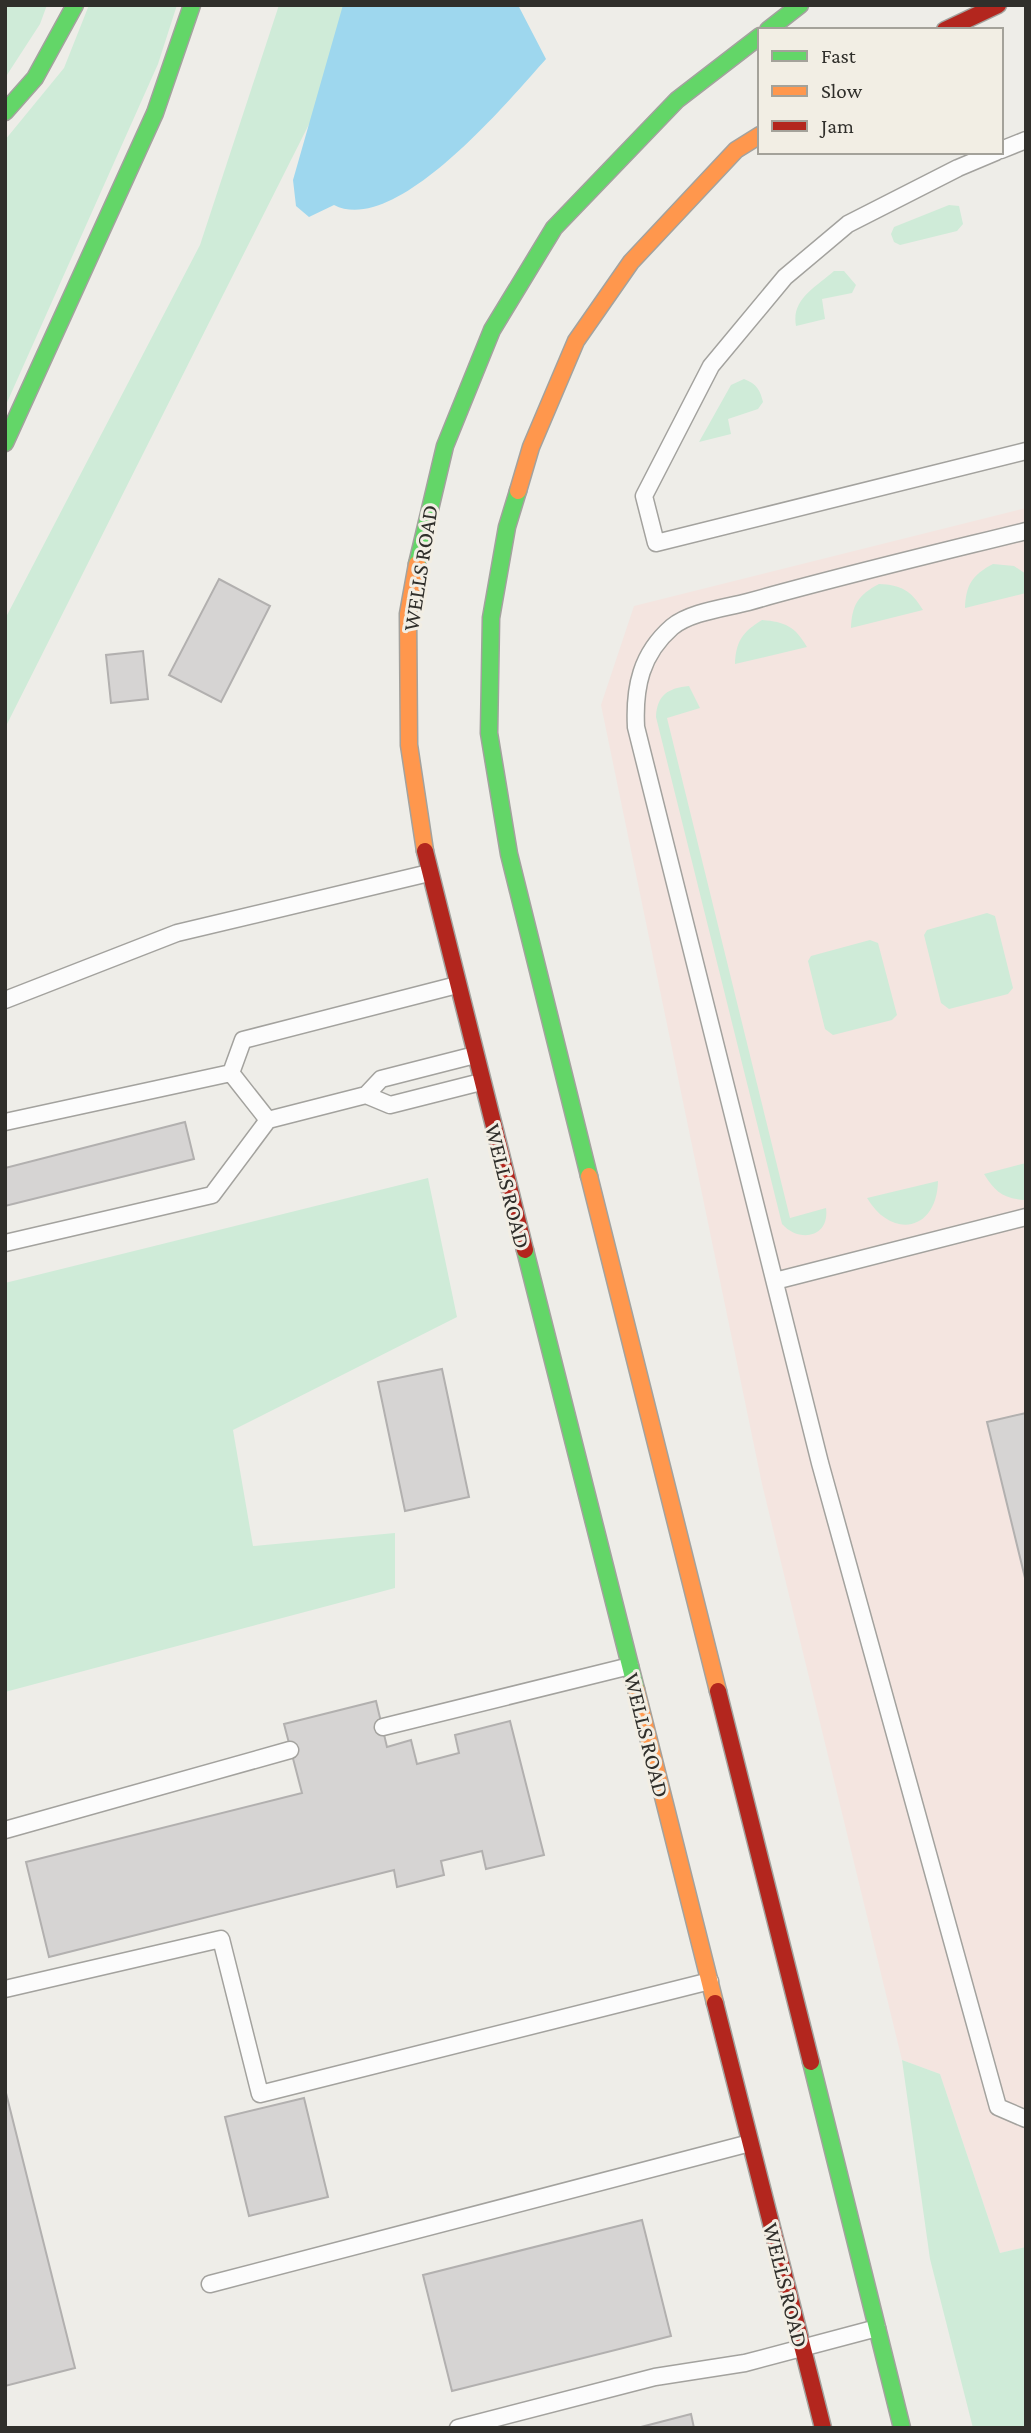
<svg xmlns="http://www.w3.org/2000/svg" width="1031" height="2433" viewBox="0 0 1031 2433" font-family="'Crimson Pro',serif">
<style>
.industrial{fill:#f4e5e0}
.green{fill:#cfebd8}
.water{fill:#9ed7ee}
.building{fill:#d6d4d3;stroke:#b2b0af;stroke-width:2}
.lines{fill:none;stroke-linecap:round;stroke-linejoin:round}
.lane-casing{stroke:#a3a29e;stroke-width:19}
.fast-casing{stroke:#a3a29e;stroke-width:19}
.slow-casing{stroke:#a3a29e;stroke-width:19}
.jam-casing{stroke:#a3a29e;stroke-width:19}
.lane{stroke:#fcfcfc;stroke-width:16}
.fast{stroke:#63d668;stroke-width:16}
.slow{stroke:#ff974d;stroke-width:16}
.jam{stroke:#b3261e;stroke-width:16}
.labels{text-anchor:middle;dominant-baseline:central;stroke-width:6;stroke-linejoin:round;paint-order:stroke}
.street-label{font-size:23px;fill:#302f2b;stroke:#f2eee4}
</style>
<rect width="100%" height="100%" fill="#eeede8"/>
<!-- industrial -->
<path class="industrial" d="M 1026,508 L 1026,2247 L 1000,2253 L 940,2074 L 902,2060 L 762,1484 L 601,705 L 634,606 Z"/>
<!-- green -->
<path class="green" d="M 5,5 L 47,5 L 40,24 L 5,78 Z
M 89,5 L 177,5 L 158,64 L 5,407 L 5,140 L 64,68 Z
M 279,5 L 369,5 L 5,728 L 5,619 L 200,245 Z
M 949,205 L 959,206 L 963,224 L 957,231 L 900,245 L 894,242 L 891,234 L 894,227 Z
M 834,271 L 844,271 L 856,285 L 852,293 L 822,299 L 825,319 L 796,326 C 791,299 816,287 834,271 Z
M 744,379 C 757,384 760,390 763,402 L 758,409 L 728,419 L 731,434 L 699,442 L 731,385 Z
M 993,564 L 1014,566 L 1026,574 L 1026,593 L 965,608 C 966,585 972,575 993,564 Z
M 879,584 C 901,585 911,590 923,610 L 851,628 C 852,605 858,595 879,584 Z
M 762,620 C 785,622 795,626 807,647 L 735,664 C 736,642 742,632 762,620 Z
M 689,686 L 700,708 L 667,718 L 790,1218 L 826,1208 C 830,1238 799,1243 782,1224 L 656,717 C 657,695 668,688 689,686 Z
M 987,913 L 995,916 L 1013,988 L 1008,994 L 949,1009 L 941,1003 L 924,935 L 927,930 Z
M 870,940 L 878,943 L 897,1015 L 892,1020 L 833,1035 L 825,1029 L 808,961 L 811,956 Z
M 1026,1163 L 1026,1200 C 1004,1199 995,1192 984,1174 Z
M 428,1178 L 457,1317 L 233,1430 L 253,1546 L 395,1533 L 395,1588 L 5,1692 L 5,1283 Z
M 938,1181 C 937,1231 892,1240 867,1198 Z
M 902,2060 L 940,2074 L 1000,2253 L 1026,2247 L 1026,2428 L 973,2428 L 930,2259 Z"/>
<!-- water -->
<path class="water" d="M 343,5 L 518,5 L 546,59 C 509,100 396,237 334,205 L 309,217 L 296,206 L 293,180 Z"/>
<!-- building -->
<path class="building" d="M 219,579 L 270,606 L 221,702 L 169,675 Z
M 143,651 L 148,699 L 111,703 L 106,655 Z
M 185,1122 L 194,1159 L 5,1206 L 5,1168 Z
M 442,1369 L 469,1497 L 405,1511 L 378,1382 Z
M 1026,1413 L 1026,1582 L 987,1422 Z
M 376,1701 L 387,1747 L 411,1740 L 417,1764 L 459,1753 L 455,1735 L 510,1721 L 544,1855 L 486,1869 L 482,1851 L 441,1861 L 444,1875 L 397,1887 L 394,1870 L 49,1957 L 26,1862 L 302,1793 L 284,1724 Z
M 5,2089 L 75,2368 L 5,2386 Z
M 304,2098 L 328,2197 L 249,2216 L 225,2117 Z
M 642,2220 L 671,2336 L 452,2391 L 423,2275 Z
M 691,2414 L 694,2428 L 637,2428 Z"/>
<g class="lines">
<defs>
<path id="lane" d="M 1001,150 L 1026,140
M 996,152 L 958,168 L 848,224 L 785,277 L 711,366 L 644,496 L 656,543 L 1026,451
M 1026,531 C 933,554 840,576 748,602 C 725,608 690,612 672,627 C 641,654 634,687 636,727 L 820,1463 L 998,2107 L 1026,2119
M 5,1000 L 177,933 L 429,873
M 231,1073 L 243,1040 L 457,985
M 366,1095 L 390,1105 L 481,1082
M 5,1122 L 231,1073 L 268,1120
M 5,1243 L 212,1195 L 268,1120 L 366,1095 L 381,1079 L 475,1055
M 775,1281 L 1026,1217
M 383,1727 L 630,1666
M 5,1830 L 290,1750
M 5,1989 L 221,1939 L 260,2094 L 710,1981
M 210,2284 L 750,2143
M 458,2428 L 655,2377 L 745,2363 L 877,2328"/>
<path id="fast" d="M 768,30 L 800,5
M 5,112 L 35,78 L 75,5
M 5,443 L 155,113 L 192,5
M 518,491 L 507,527 L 491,618 L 489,733 L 509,854 L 589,1176
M 417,564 L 445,446 L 492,330 L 554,228 L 677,100 L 760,36
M 525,1250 L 636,1689
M 811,2062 L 902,2428"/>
<path id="slow" d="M 518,491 L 531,447 L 576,341 L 631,262 L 736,150 L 760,135
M 417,564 L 408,614 L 409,745 L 425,851
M 589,1176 L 718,1691
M 636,1689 L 715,2003"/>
<path id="jam" d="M 945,30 L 998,5
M 425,851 L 525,1250
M 718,1691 L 811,2062
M 715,2003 L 823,2428"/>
</defs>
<!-- lane casing -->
<use href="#lane" class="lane-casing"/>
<!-- fast casing -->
<use href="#fast" class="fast-casing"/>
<!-- slow casing -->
<use href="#slow" class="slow-casing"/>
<!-- jam casing -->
<use href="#jam" class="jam-casing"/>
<!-- lane -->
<use href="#lane" class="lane"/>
<!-- fast -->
<use href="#fast" class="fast"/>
<!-- slow -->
<use href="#slow" class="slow"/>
<!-- jam -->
<use href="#jam" class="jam"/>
</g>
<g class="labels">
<!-- street labels -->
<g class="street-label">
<text transform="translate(420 568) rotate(-81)">WELLS ROAD</text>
<text transform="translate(508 1186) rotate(76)">WELLS ROAD</text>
<text transform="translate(647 1735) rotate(76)">WELLS ROAD</text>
<text transform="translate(786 2285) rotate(76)">WELLS ROAD</text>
</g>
</g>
<!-- border -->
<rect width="1031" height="2433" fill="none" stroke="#302f2b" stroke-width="14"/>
<!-- legend -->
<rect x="758" y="28" width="245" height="126" fill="#f2eee4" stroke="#a4a29a" stroke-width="2"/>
<rect x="772" y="51" width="35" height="10" fill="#63d668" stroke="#a4a29a" stroke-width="2"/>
<text x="821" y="63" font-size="21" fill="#302f2b">Fast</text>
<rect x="772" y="86" width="35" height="10" fill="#ff974d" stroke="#a4a29a" stroke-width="2"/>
<text x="821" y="98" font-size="21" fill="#302f2b">Slow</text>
<rect x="772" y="121" width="35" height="10" fill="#b3261e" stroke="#a4a29a" stroke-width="2"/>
<text x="821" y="133" font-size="21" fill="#302f2b">Jam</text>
</svg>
